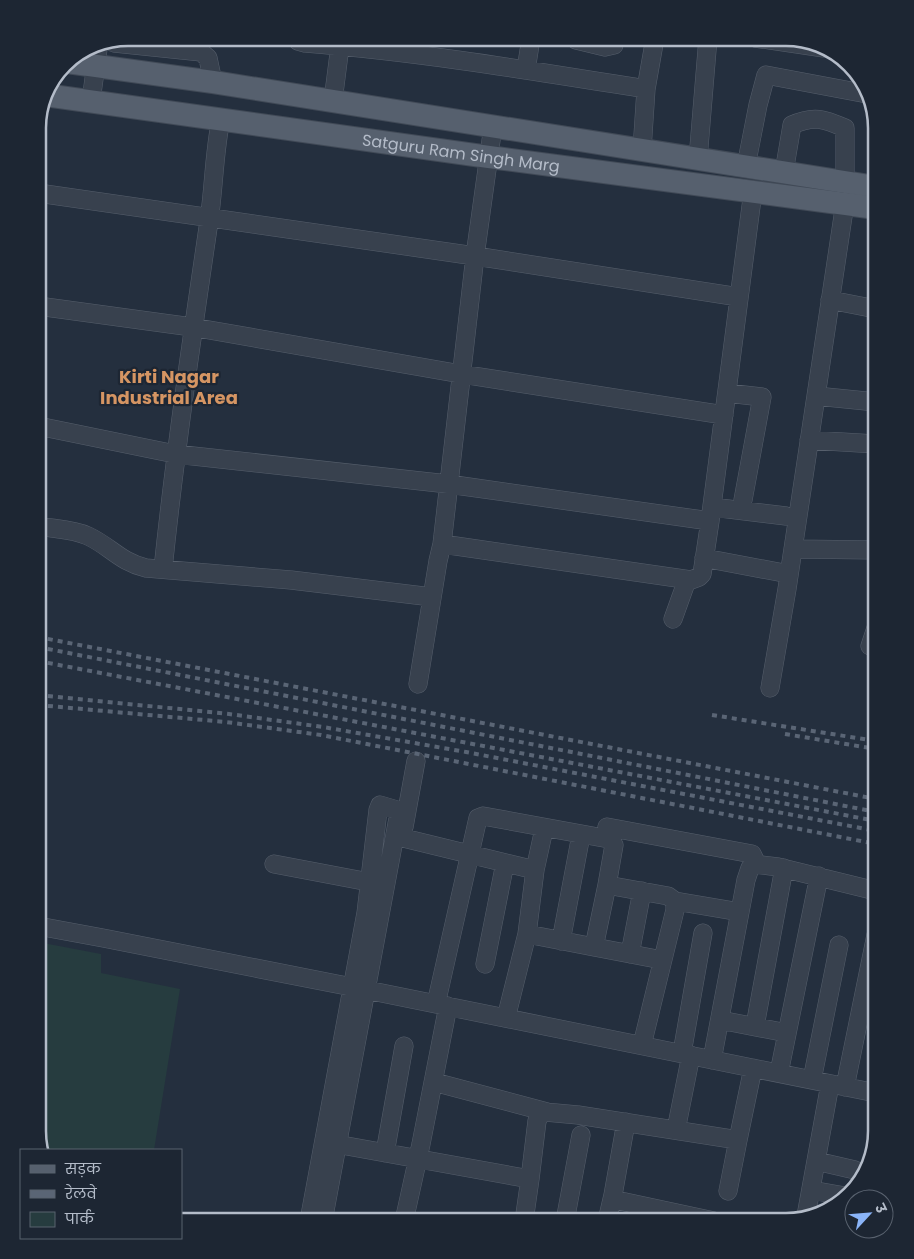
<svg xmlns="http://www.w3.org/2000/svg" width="914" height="1259" viewBox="0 0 914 1259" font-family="Poppins,'Noto Sans Devanagari',sans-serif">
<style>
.green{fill:#263c3f}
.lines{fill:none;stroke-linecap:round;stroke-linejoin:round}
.minor-casing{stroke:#565f6c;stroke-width:19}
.major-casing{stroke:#414a57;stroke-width:24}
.minor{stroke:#38414e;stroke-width:18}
.major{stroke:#56606e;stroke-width:22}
.rail{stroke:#5a6575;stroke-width:4;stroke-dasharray:5 5;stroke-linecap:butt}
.labels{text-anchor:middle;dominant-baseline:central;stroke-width:4.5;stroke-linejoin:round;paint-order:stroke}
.street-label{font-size:16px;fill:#b4bcc9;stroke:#1d2633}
.neighbourhood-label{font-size:18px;font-weight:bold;fill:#d59563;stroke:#1d2633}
.rim{fill:none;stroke:#b4bcc9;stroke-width:2.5}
</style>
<rect width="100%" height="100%" fill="#242f3e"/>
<!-- green -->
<path class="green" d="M 38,942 L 101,954 L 101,973 L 180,989 L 154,1150 L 43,1150 L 38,1131 Z"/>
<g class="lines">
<defs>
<path id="minor" d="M 295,38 L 298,41 L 305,43 C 420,52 533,71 646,89
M 574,38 L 576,40 L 605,47 L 614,45 L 615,38
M 755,38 L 824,48
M 114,43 L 201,52 L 208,58 L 213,82
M 526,70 L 531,38
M 91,101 L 98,49
M 333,101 L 341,38
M 493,126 L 475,256 L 442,544 L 691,580 L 699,577 L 702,574 L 710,521 L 753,191
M 642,150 L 646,89 L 655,38
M 698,159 L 708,38
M 746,166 L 758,105 L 766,75 L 867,94
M 38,193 L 475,256 L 739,297
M 830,300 L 876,309
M 38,306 L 192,327 L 461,374 L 724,415
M 727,393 L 762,397 L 743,500
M 816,396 L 876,402
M 38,426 L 175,454 L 448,484 L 710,521
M 809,440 L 876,444
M 712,507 L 786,516
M 38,526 C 53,529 73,529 88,536 C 110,546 120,562 146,568 L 291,580 L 432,597
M 793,549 L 876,550
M 704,558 L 789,574
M 163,569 C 175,453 192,337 209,221 C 214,187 214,153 221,119
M 673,619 L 687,580
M 870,646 L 876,628
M 418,684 L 438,561 L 442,544
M 770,688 L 787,589 L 845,203 L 845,128 C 824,119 814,115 792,125 L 784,172
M 404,827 L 416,761
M 607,827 L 752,854 L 757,864
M 395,836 L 535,870 L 544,829
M 274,864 L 369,882
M 675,901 L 740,912
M 38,926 L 103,938 L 352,987 L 876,1093
M 527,934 L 535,870
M 561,941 L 581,835
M 594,947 L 662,960
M 630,954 L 642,891
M 485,964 L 505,863
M 436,1004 L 478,818 L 483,816 L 609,839 L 614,845 L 607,885 L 668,896 L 675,901 L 675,910 L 642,1045
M 506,1018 L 527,934 L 594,947 L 607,885
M 720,1020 L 787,1033
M 755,1026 L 784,868
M 682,1053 L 703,933
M 712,1060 L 746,880 L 750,868 L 754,864 L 778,867 L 876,891
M 779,1073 L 819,876
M 812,1080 L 839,945
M 434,1082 L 547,1112
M 845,1087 L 876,935
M 626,1122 L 613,1195 L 616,1200 L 714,1221
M 676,1130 L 691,1055
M 347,1146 L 530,1179 L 524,1221
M 385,1153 L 404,1046
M 816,1161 L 855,1170
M 530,1179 L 537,1121 L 540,1115 L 545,1112 L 578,1115 L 738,1140 L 753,1068
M 811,1190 L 845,1196
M 728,1191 L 738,1140
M 806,1216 L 830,1084
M 309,1221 L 366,913 L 378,810 L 380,805 L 397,810 L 399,813 L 323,1221
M 404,1221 L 421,1144 L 448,1006
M 565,1221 L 581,1135
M 607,1221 L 613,1195"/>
<g id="major">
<path d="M 67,62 L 213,82 L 876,187"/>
<path id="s1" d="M 45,95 L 489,157 L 876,208"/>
</g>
</defs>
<!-- minor casing -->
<use href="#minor" class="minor-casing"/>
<!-- major casing -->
<use href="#major" class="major-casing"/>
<!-- minor -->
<use href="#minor" class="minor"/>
<!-- major -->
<use href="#major" class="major"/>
<!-- rail -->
<path class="rail" d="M 38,637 L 876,799
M 38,647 L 876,812
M 38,661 L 876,821
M 38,695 L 229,714 L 323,727 L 466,752 L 876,831
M 38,705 L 226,722 L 321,735 L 876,844
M 712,715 L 876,741
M 785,734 L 876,749"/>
</g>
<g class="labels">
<!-- street labels -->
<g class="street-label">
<text stroke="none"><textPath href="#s1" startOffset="420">Satguru Ram Singh Marg</textPath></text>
</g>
<!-- neighbourhood labels -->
<g class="neighbourhood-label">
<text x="169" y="376">Kirti Nagar<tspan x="169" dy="21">Industrial Area</tspan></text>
</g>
</g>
<!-- crop -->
<path d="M0 0H914V1259H0ZM128 46H786A82 82 0 0 1 868 128V1131A82 82 0 0 1 786 1213H128A82 82 0 0 1 46 1131V128A82 82 0 0 1 128 46Z" fill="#1d2633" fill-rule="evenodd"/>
<path class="rim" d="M128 46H786A82 82 0 0 1 868 128V1131A82 82 0 0 1 786 1213H128A82 82 0 0 1 46 1131V128A82 82 0 0 1 128 46Z"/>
<!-- legend -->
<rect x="20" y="1149" width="162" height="90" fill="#1d2633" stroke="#59626f"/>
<rect x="30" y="1165" width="25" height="8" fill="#56606e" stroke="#59626f"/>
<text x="65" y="1174" font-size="15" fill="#b4bcc9">सड़क</text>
<rect x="30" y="1190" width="25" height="8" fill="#5a6575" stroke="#59626f"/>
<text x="65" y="1199" font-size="15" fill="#b4bcc9">रेलवे</text>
<rect x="30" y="1212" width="25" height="15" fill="#263c3f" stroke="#59626f"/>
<text x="65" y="1224" font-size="15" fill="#b4bcc9">पार्क</text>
<!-- north arrow -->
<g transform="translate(869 1214) rotate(64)"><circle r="24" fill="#1d2633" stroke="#59626f"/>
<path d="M0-4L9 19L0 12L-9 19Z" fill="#8ab4f8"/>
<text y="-8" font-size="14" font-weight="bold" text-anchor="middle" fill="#b4bcc9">उ</text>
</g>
</svg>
